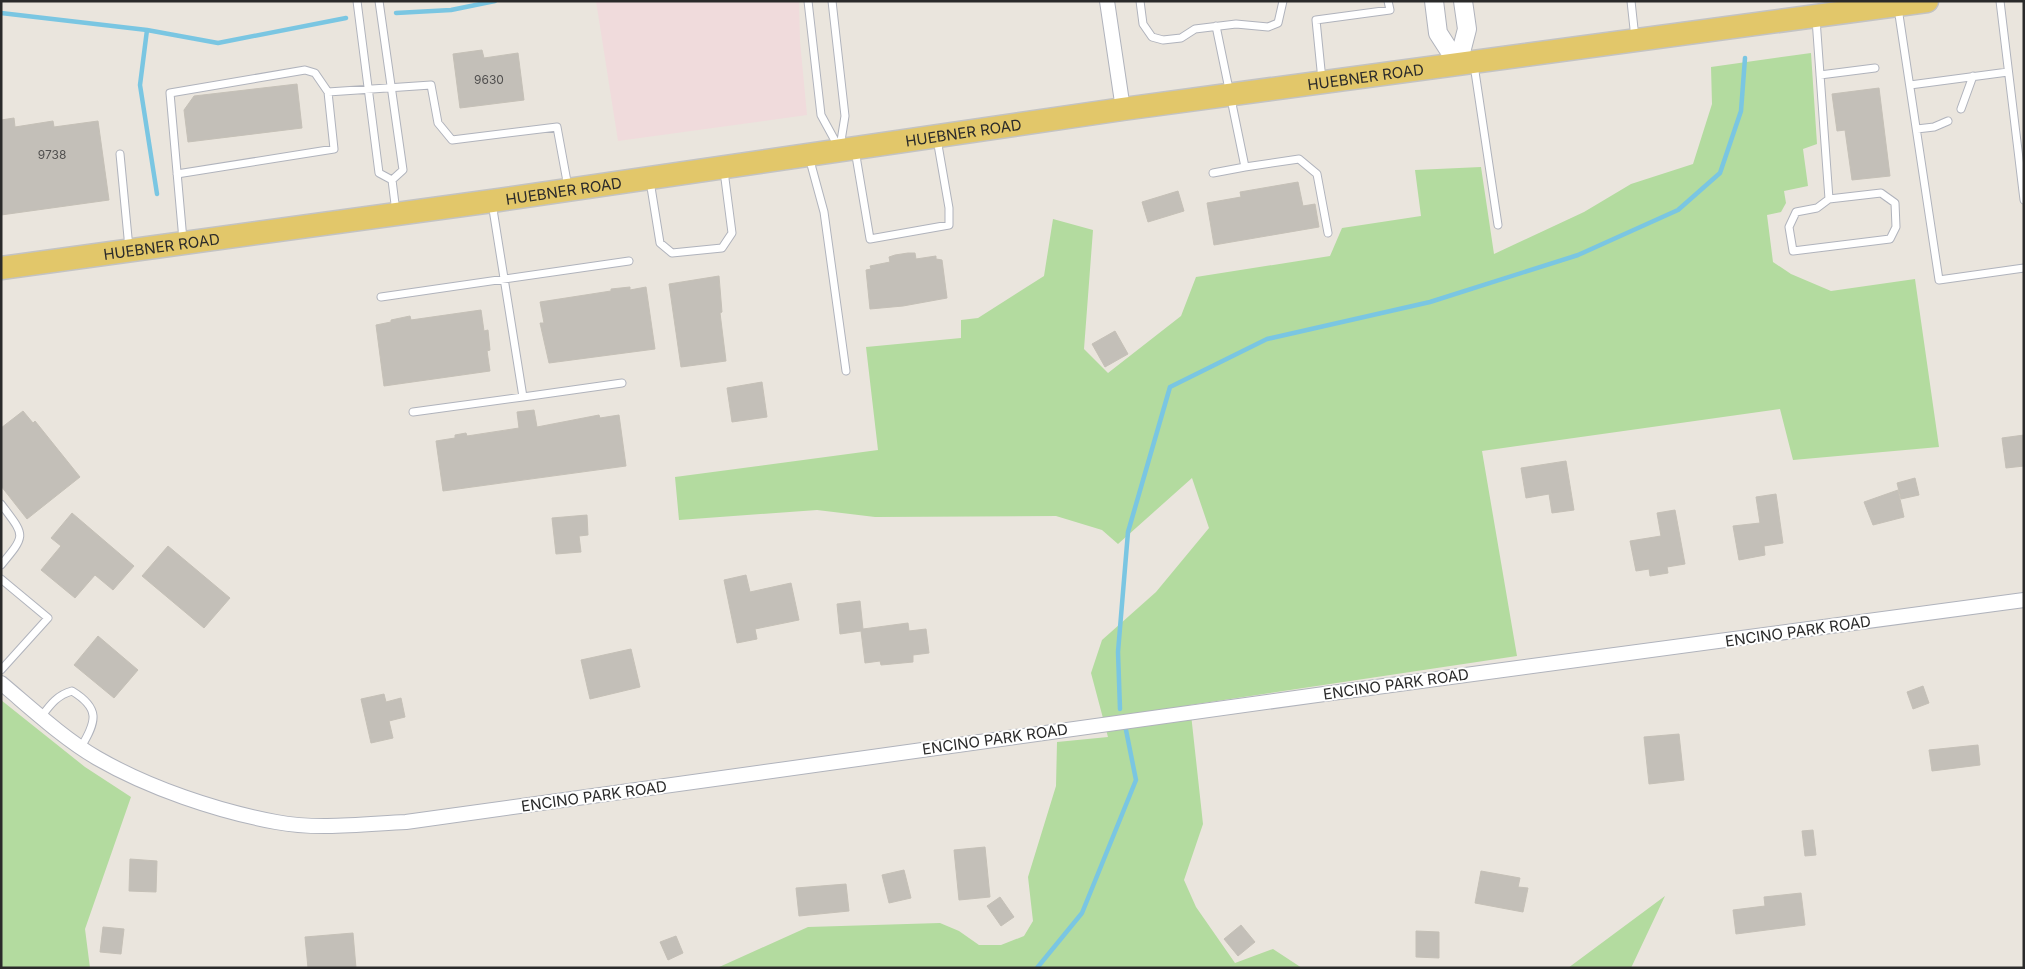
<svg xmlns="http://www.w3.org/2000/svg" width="2025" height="969" viewBox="0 0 2025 969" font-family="Inter,sans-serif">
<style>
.medical{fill:#f0dbdc}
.green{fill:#b3db9f}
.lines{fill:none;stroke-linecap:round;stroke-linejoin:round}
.stream{stroke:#7ac6e2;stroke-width:4.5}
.building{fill:#c3bfb8;stroke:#c5c0b7}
.service-casing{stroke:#b0b3bc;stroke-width:9}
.minor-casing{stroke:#b0b3bc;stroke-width:16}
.tertiary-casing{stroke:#b0b3bc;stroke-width:20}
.primary-casing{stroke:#c3c3c3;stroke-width:25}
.service{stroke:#fff;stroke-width:7}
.minor{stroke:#fff;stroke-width:14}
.tertiary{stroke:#fff;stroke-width:18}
.primary{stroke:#e2c76a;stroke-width:22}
.labels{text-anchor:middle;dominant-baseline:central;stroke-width:4;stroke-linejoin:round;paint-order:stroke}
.number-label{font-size:12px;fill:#504f4e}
.street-label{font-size:15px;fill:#2a2a2a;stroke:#fff}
</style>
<rect width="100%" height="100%" fill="#eae5dd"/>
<!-- medical -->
<path class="medical" d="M 596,1 L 799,1 L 800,41 L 807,115 L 618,141 Z"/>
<!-- green -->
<path class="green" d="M 1811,53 L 1817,144 L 1803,149 L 1808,186 L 1784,191 L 1786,203 L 1781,212 L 1767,215 L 1773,262 L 1791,274 L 1831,291 L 1915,279 L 1939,447 L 1793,460 L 1780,409 L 1482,451 L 1517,656 L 1190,705 L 1203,824 L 1184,880 L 1196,907 L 1235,963 L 1273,949 L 1302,968 L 717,968 L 808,927 L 940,923 L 959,931 L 979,945 L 1001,945 L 1024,936 L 1033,921 L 1028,877 L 1056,786 L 1057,742 L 1108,737 L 1091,673 L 1102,640 L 1156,592 L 1209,528 L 1192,478 L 1118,544 L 1102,530 L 1056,516 L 875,517 L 817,510 L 679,520 L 675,477 L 878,450 L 866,347 L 961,338 L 961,320 L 978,318 L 1044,276 L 1053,219 L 1093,230 L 1084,349 L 1108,373 L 1181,316 L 1196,277 L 1330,256 L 1342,228 L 1421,216 L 1415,170 L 1481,167 L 1494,254 L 1584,212 L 1631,184 L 1693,164 L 1712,104 L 1711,67 Z
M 1,700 L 85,767 L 131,797 L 85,929 L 90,968 L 1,968 Z
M 1665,896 L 1631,968 L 1568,968 Z"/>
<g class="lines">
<!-- stream -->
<path class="stream" d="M 1,13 L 147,30 L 218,43 L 346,18
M 396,13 L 451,10 L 495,1
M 147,30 L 140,85 L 157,194
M 1120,709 L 1118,652 L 1128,532 L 1170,387 L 1267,339 L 1430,302 L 1578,255 L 1678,210 L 1720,173 L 1741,111 L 1745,58
M 1037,968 L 1082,913 L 1136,780 L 1126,730"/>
</g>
<!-- building -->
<path class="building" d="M 482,50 L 484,58 L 518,53 L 524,100 L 460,108 L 453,54 Z
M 297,84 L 302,128 L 188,142 L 184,110 L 194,96 Z
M 1879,88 L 1890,176 L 1852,180 L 1845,130 L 1837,131 L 1832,94 Z
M 14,118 L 15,127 L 53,121 L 54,127 L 98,121 L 109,200 L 1,215 L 1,120 Z
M 1298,182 L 1303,206 L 1315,204 L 1319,227 L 1214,245 L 1207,203 L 1241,197 L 1240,192 Z
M 1178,191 L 1184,211 L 1148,222 L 1142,202 Z
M 908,253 L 915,253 L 916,259 L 936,256 L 936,259 L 942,260 L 947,298 L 903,306 L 870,309 L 866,270 L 871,269 L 870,266 L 890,262 L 889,257 L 895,255 Z
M 719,276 L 722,312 L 720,313 L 726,361 L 681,367 L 669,284 Z
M 630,287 L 630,290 L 646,287 L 655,349 L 549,363 L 540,323 L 544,323 L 540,302 L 611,291 L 611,289 Z
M 481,310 L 484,331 L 488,330 L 490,350 L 487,351 L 490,371 L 384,386 L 376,325 L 391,322 L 391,320 L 410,316 L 411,320 Z
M 1115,331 L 1128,354 L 1105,367 L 1092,344 Z
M 762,382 L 767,417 L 732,422 L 727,388 Z
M 534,410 L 537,427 L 599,415 L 600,418 L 619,415 L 626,466 L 443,491 L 436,441 L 455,438 L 455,435 L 466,433 L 467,436 L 519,428 L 517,412 Z
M 23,411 L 33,423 L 35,421 L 80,477 L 27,519 L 1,486 L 1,428 Z
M 2024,435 L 2024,466 L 2006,468 L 2002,438 Z
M 1566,461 L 1574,510 L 1552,513 L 1549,494 L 1526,498 L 1521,468 Z
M 1915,478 L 1919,495 L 1901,499 L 1897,483 Z
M 1898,490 L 1904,517 L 1873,525 L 1864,502 Z
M 1776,494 L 1783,543 L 1764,546 L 1765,555 L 1739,560 L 1733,526 L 1760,523 L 1756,497 Z
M 1675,510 L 1685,564 L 1667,567 L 1668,573 L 1650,576 L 1649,569 L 1636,571 L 1630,541 L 1661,536 L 1657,513 Z
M 72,513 L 134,566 L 113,590 L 95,575 L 75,598 L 41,570 L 61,546 L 51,538 Z
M 587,515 L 588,535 L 579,536 L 581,552 L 556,554 L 552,518 Z
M 168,546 L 230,598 L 204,628 L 142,576 Z
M 746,575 L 750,592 L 791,583 L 799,620 L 755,629 L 757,639 L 737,643 L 724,580 Z
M 860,601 L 863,629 L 908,623 L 909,631 L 926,629 L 929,653 L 913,655 L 913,662 L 881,665 L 880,661 L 865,663 L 861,631 L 840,634 L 837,604 Z
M 98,636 L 138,670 L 114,698 L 74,665 Z
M 631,649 L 640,687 L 590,699 L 581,660 Z
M 1923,686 L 1929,703 L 1913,709 L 1907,692 Z
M 384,694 L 386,702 L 401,698 L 405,717 L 389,721 L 393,738 L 371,743 L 361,699 Z
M 1679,734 L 1684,780 L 1649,784 L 1644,737 Z
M 1978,745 L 1980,765 L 1932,771 L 1929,750 Z
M 1813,830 L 1816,855 L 1805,856 L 1802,831 Z
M 985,847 L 990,897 L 959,900 L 954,850 Z
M 130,859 L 157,861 L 156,892 L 129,891 Z
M 904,870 L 911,898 L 889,903 L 882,875 Z
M 1481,871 L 1520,878 L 1518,887 L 1528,888 L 1523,912 L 1475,903 Z
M 846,884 L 849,911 L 799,916 L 796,888 Z
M 1801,893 L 1805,925 L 1736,934 L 1733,910 L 1765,906 L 1764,897 Z
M 1000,897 L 1014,917 L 1001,926 L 987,906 Z
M 1241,925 L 1255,942 L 1238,956 L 1224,939 Z
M 103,927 L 124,929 L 121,954 L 100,952 Z
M 1416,931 L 1439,932 L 1439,958 L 1416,957 Z
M 353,933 L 356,968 L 308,968 L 305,937 Z
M 676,936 L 683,953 L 668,960 L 660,942 Z"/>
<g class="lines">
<defs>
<path id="service" d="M 357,1 L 379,173 L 392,180
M 379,1 L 403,170 L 392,180
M 808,1 L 821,115 L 839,148
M 832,1 L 845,116 L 840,147
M 1140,1 L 1143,24 L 1152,37 L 1163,40 L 1181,38 L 1195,29 L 1236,24 L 1268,27 L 1278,23 L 1283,1
M 1631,1 L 1635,38
M 2000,1 L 2024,200
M 1898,8 L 1939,280 L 2024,268
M 1816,19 L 1829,199 L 1817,208 L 1796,212 L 1789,227 L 1793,251 L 1890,239 L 1896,227 L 1895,203 L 1881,193 L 1829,199
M 1216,26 L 1245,167 L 1299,159 L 1317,174 L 1328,233
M 1474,65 L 1498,225
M 1820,75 L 1875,68
M 1322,80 L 1316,20 L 1390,10 L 1388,1
M 1910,85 L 2008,72
M 1961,109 L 1973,76
M 1917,129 L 1934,127 L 1948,121
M 855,150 L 870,239 L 949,225 L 949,208 L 937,139
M 120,154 L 129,248
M 809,157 L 824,212 L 846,371
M 1213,173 L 1245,167
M 177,174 L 334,149 L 328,92
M 392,180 L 396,212
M 650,181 L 660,243 L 672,253 L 722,248 L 732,233 L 724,171
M 183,240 L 170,93 L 305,70 L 315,73 L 328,92 L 431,85 L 438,123 L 452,140 L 557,127 L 568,187
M 381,297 L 629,261
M 523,397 L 622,383
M 413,412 L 523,397 L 492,203
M 1,504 C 25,536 27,534 1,565
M 1,579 L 48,618 L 1,670
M 41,717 C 50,705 57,695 72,691 C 100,708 97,721 81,747"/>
<path id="minor" d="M 1107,1 L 1123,109
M 1,683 C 32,709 63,738 97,758 C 149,788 217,811 276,822 C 317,830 365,824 406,822 L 1317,695 L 2024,600"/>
<path id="tertiary" d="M 1434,1 L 1438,33 L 1458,64
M 1458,64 L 1467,29 L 1463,1"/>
<g id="primary">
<path id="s1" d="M 1,268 L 492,201 L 1123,109 L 1927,1"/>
</g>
</defs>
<!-- service casing -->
<use href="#service" class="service-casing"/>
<!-- minor casing -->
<use href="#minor" class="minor-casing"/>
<!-- tertiary casing -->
<use href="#tertiary" class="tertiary-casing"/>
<!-- primary casing -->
<use href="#primary" class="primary-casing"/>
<!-- service -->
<use href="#service" class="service"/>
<!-- minor -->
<use href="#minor" class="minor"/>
<!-- tertiary -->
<use href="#tertiary" class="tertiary"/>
<!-- primary -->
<use href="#primary" class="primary"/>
</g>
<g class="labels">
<!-- number labels -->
<g class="number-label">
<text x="489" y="79">9630</text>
<text x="52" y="154">9738</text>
</g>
<!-- street labels -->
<g class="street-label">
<text stroke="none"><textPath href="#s1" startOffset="1378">HUEBNER ROAD</textPath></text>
<text stroke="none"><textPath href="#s1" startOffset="972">HUEBNER ROAD</textPath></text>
<text stroke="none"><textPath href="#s1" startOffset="568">HUEBNER ROAD</textPath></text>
<text stroke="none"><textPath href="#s1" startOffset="162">HUEBNER ROAD</textPath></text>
<text transform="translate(1798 631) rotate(-8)">ENCINO PARK ROAD</text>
<text transform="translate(1396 684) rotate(-8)">ENCINO PARK ROAD</text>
<text transform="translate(995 739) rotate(-8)">ENCINO PARK ROAD</text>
<text transform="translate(594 796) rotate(-8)">ENCINO PARK ROAD</text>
</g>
</g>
<!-- border -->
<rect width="2025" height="969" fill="none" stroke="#2a2a2a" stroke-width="5"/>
</svg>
